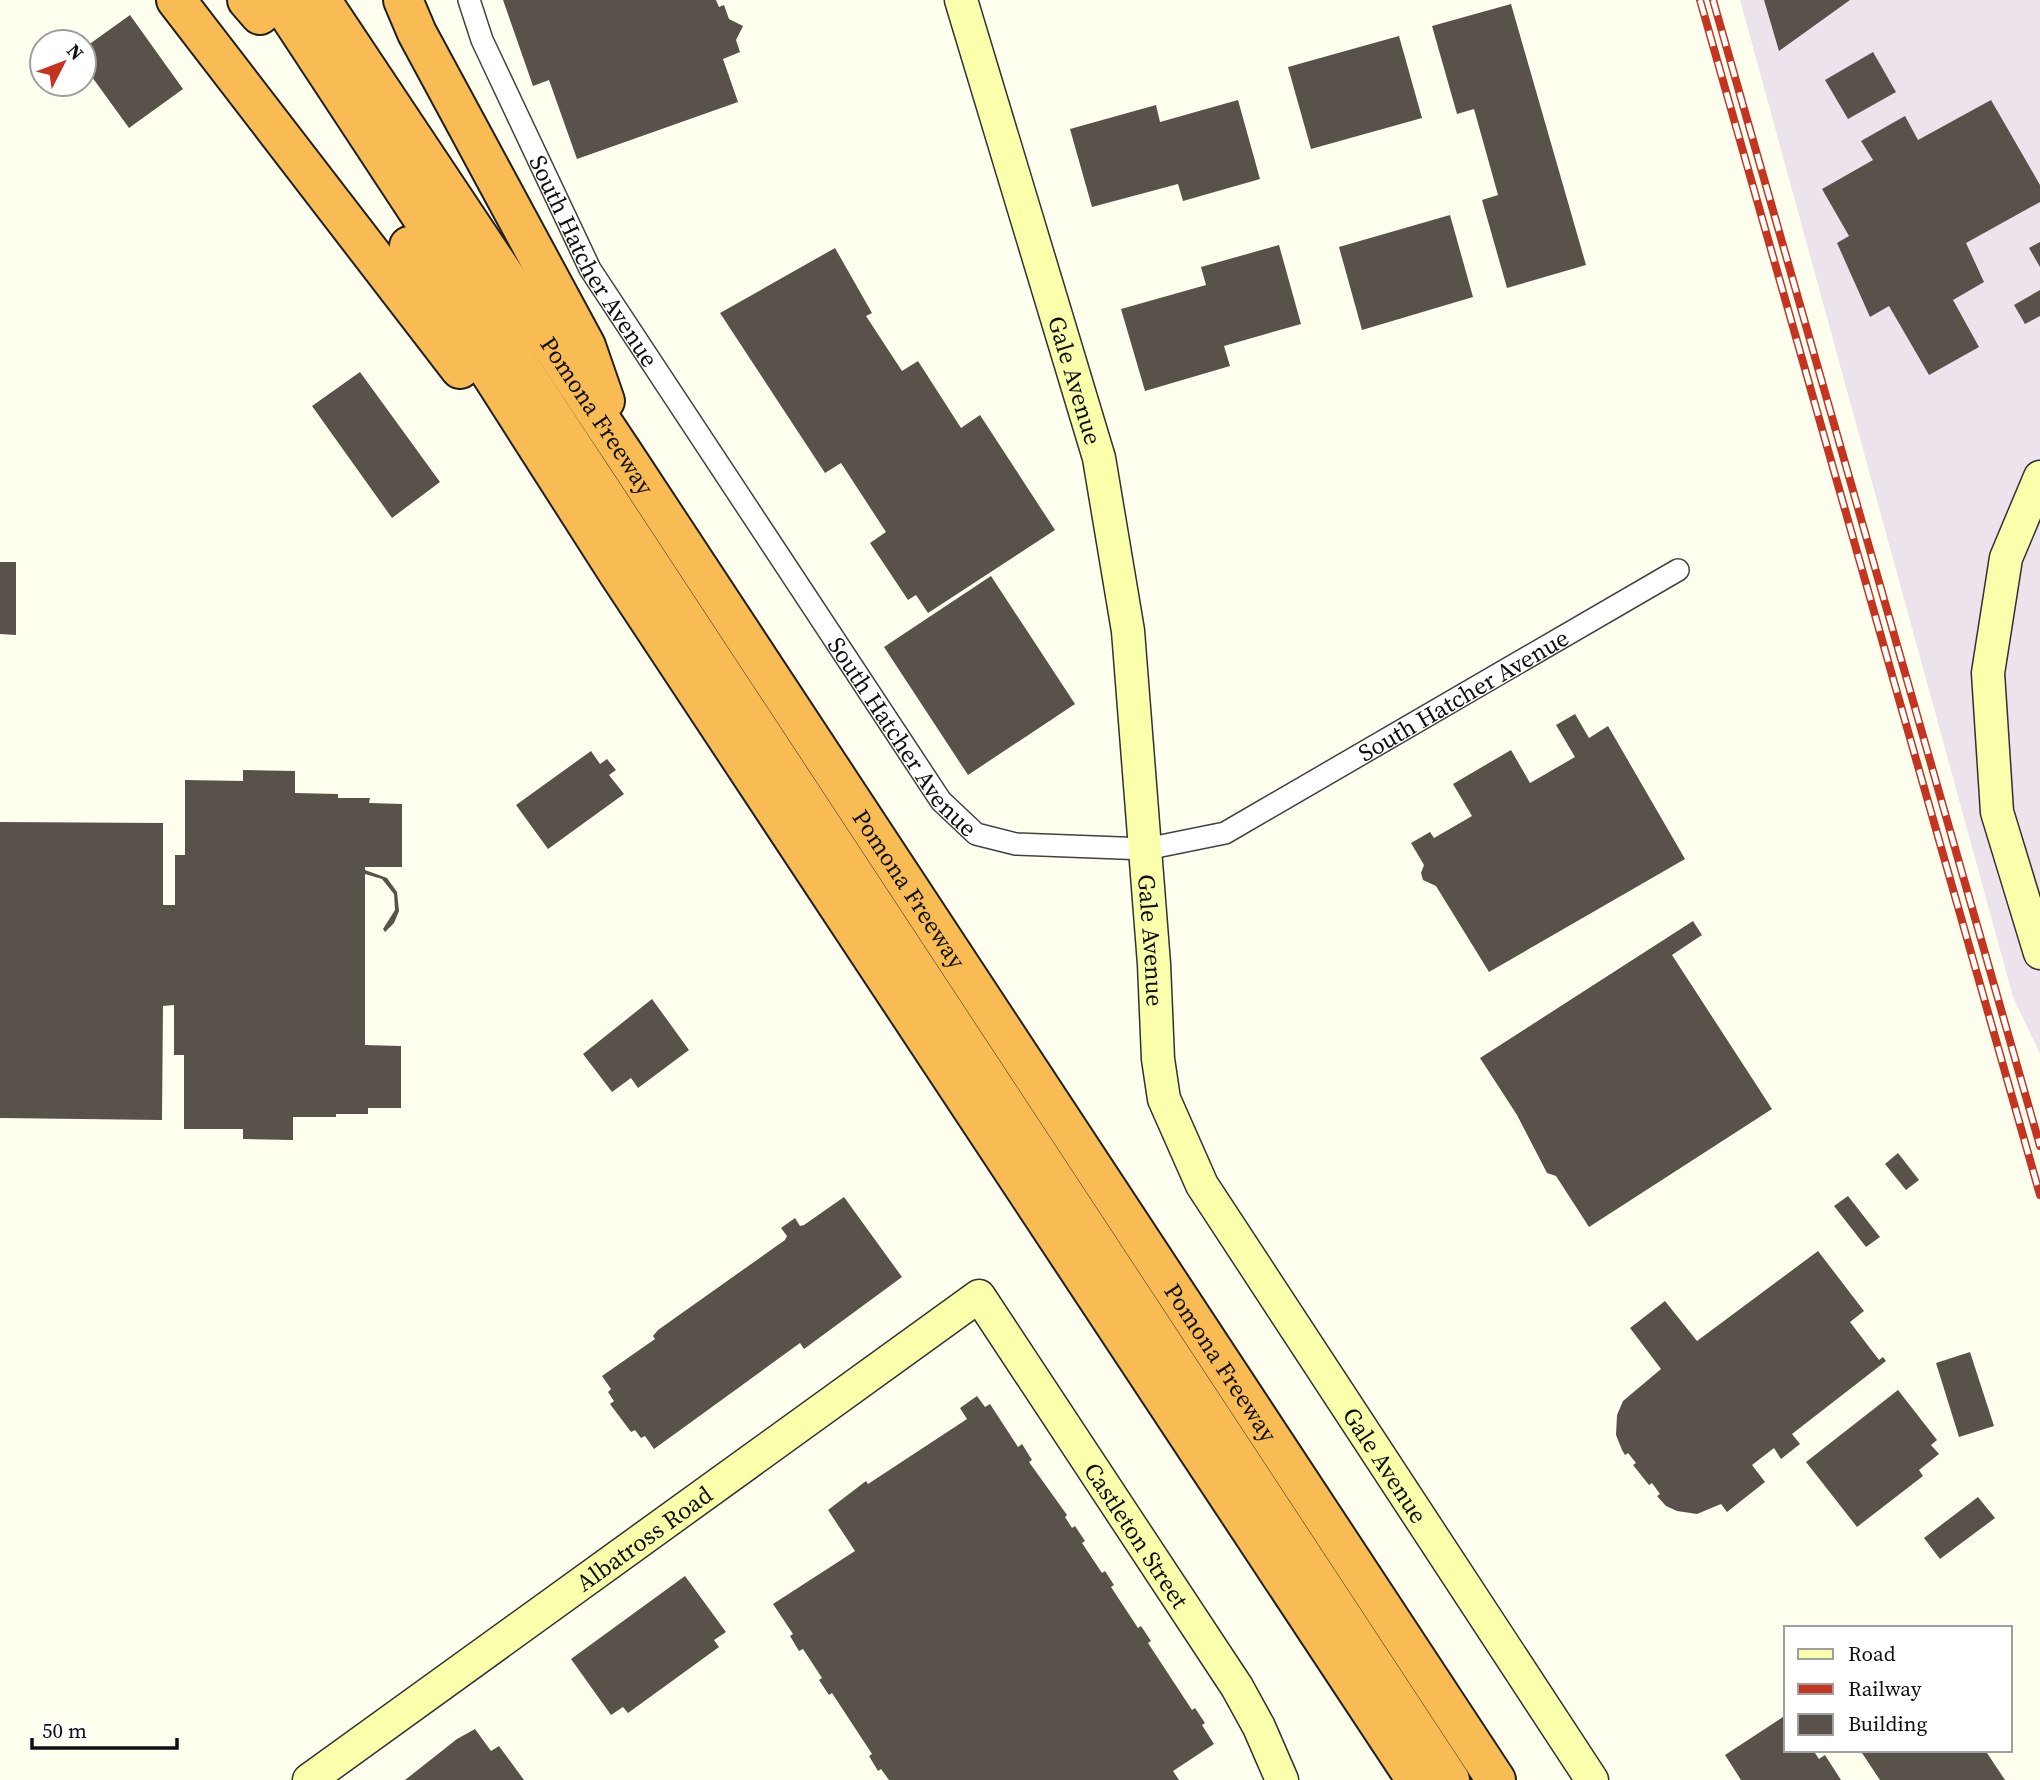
<svg xmlns="http://www.w3.org/2000/svg" width="2040" height="1780" viewBox="0 0 2040 1780" font-family="'Source Serif 4',serif">
<style>
.industrial{fill:#ede3ed}
.building{fill:#58524a}
.lines{fill:none;stroke-linecap:round;stroke-linejoin:round}
.street-casing{stroke:#424242;stroke-width:24}
.secondary-casing{stroke:#313131;stroke-width:35}
.highway-casing{stroke:#202020;stroke-width:42}
.street{stroke:#fff;stroke-width:21}
.secondary{stroke:#faffab;stroke-width:32}
.highway{stroke:#f9bb54;stroke-width:38}
.rail-casing{stroke:#c43521;stroke-width:8}
.rail{stroke:#fff;stroke-width:5;stroke-dasharray:16;stroke-linecap:butt}
.labels{text-anchor:middle;dominant-baseline:central;stroke-width:7;stroke-linejoin:round;paint-order:stroke}
.street-label{font-size:24px;fill:#0f0f0f;stroke:#fff}
</style>
<rect width="100%" height="100%" fill="#fffff0"/>
<!-- industrial -->
<path class="industrial" d="M 1740,0 L 2040,0 L 2040,1054 L 2013,997 Z"/>
<!-- building -->
<path class="building" d="M 503,0 L 716,0 L 719,7 L 724,5 L 729,19 L 743,26 L 736,40 L 740,52 L 723,59 L 738,102 L 577,159 L 549,80 L 533,86 Z
M 1764,0 L 1850,0 L 1779,51 Z
M 1511,4 L 1586,265 L 1507,288 L 1482,200 L 1498,195 L 1474,109 L 1457,114 L 1432,26 Z
M 130,15 L 183,89 L 129,128 L 84,66 L 84,48 Z
M 1399,36 L 1422,118 L 1311,149 L 1288,67 Z
M 1873,52 L 1896,92 L 1848,119 L 1825,80 Z
M 1238,100 L 1260,179 L 1183,201 L 1178,184 L 1092,207 L 1070,129 L 1156,105 L 1160,122 Z
M 1991,100 L 2040,185 L 2040,202 L 1966,243 L 1984,282 L 1953,300 L 1979,347 L 1929,375 L 1889,306 L 1870,317 L 1837,243 L 1849,236 L 1822,189 L 1873,160 L 1861,141 L 1905,116 L 1918,140 Z
M 1450,215 L 1473,297 L 1362,330 L 1339,247 Z
M 2040,242 L 2040,267 L 2029,248 Z
M 1279,245 L 1301,324 L 1224,346 L 1230,366 L 1145,391 L 1121,309 L 1206,285 L 1201,267 Z
M 835,248 L 872,313 L 866,316 L 902,371 L 918,361 L 961,428 L 980,415 L 1055,530 L 928,613 L 916,595 L 908,600 L 870,543 L 886,532 L 841,463 L 825,473 L 720,313 Z
M 2040,290 L 2040,316 L 2025,324 L 2014,305 Z
M 360,372 L 440,482 L 392,518 L 312,406 Z
M 0,562 L 16,562 L 16,635 L 0,634 Z
M 991,576 L 1075,704 L 968,775 L 884,647 Z
M 1575,714 L 1589,738 L 1608,726 L 1685,859 L 1489,972 L 1436,886 L 1423,880 L 1421,873 L 1424,865 L 1411,843 L 1430,832 L 1434,838 L 1472,816 L 1453,784 L 1511,750 L 1530,783 L 1575,757 L 1556,725 Z
M 591,751 L 600,764 L 607,759 L 616,770 L 609,775 L 624,794 L 548,849 L 516,805 Z
M 243,770 L 295,771 L 295,793 L 338,794 L 338,798 L 370,798 L 369,803 L 402,804 L 402,867 L 365,867 L 365,870 L 387,878 L 397,892 L 399,911 L 394,923 L 385,932 L 383,929 L 395,910 L 394,894 L 382,879 L 365,874 L 365,1045 L 401,1046 L 401,1108 L 368,1108 L 368,1114 L 336,1114 L 336,1117 L 293,1117 L 293,1140 L 243,1139 L 243,1129 L 184,1129 L 184,1055 L 174,1055 L 174,1005 L 163,1006 L 162,1120 L 0,1118 L 0,822 L 163,823 L 163,905 L 175,905 L 175,855 L 185,855 L 185,780 L 243,781 Z
M 1693,921 L 1702,935 L 1672,955 L 1772,1109 L 1589,1227 L 1556,1176 L 1547,1173 L 1517,1115 L 1480,1058 Z
M 652,999 L 689,1050 L 638,1088 L 631,1078 L 612,1092 L 583,1054 Z
M 1898,1153 L 1919,1180 L 1906,1190 L 1885,1164 Z
M 1848,1196 L 1880,1237 L 1866,1247 L 1834,1206 Z
M 844,1197 L 902,1277 L 804,1349 L 800,1343 L 654,1449 L 645,1436 L 641,1438 L 635,1430 L 631,1432 L 610,1404 L 614,1401 L 608,1392 L 611,1389 L 602,1376 L 655,1339 L 653,1336 L 658,1330 L 785,1240 L 787,1236 L 781,1228 L 795,1218 L 800,1226 L 804,1225 Z
M 1818,1251 L 1864,1311 L 1850,1322 L 1879,1360 L 1883,1357 L 1886,1361 L 1792,1434 L 1800,1444 L 1781,1459 L 1774,1448 L 1752,1465 L 1765,1482 L 1727,1512 L 1721,1504 L 1697,1514 L 1677,1511 L 1666,1506 L 1657,1496 L 1660,1494 L 1652,1483 L 1649,1485 L 1633,1465 L 1636,1463 L 1628,1453 L 1625,1455 L 1622,1450 L 1616,1435 L 1617,1415 L 1623,1401 L 1661,1369 L 1630,1328 L 1665,1301 L 1697,1341 Z
M 1970,1352 L 1994,1426 L 1959,1437 L 1936,1363 Z
M 1898,1390 L 1937,1440 L 1931,1445 L 1939,1454 L 1919,1470 L 1923,1476 L 1857,1527 L 1806,1462 Z
M 977,1396 L 985,1407 L 990,1404 L 1018,1447 L 1022,1444 L 1032,1460 L 1029,1462 L 1067,1515 L 1065,1517 L 1072,1528 L 1075,1526 L 1085,1541 L 1082,1543 L 1102,1573 L 1105,1571 L 1114,1585 L 1111,1587 L 1138,1628 L 1141,1626 L 1151,1641 L 1148,1643 L 1192,1710 L 1195,1708 L 1205,1723 L 1202,1725 L 1214,1744 L 1173,1771 L 1179,1780 L 889,1780 L 881,1769 L 878,1771 L 869,1756 L 872,1754 L 832,1693 L 829,1695 L 819,1680 L 822,1678 L 803,1649 L 799,1651 L 790,1636 L 793,1634 L 773,1604 L 855,1551 L 828,1510 L 866,1481 L 868,1484 L 967,1419 L 960,1408 Z
M 1978,1497 L 1995,1518 L 1940,1559 L 1924,1538 Z
M 685,1576 L 726,1632 L 714,1640 L 719,1647 L 628,1713 L 623,1707 L 611,1715 L 571,1659 Z
M 1786,1715 L 1786,1750 L 1813,1750 L 1819,1759 L 1825,1755 L 1841,1780 L 1741,1780 L 1725,1755 Z
M 475,1729 L 491,1751 L 499,1746 L 524,1780 L 405,1780 L 457,1739 Z
M 1860,1750 L 1985,1750 L 2005,1780 L 1880,1780 Z"/>
<g class="lines">
<defs>
<g id="street">
<path id="s1" d="M 469,0 L 482,40 L 590,269 L 941,801 L 976,834 L 1016,844 L 1146,849 L 1225,833 L 1678,570"/>
</g>
<g id="secondary">
<path id="s2" d="M 961,0 L 1099,458 L 1128,631 L 1154,964 L 1158,1059 L 1164,1099 L 1202,1185 L 1592,1780"/>
<path d="M 2040,477 L 2006,558 L 1988,673 L 1997,812 L 2040,953"/>
<path id="s3" d="M 309,1780 L 979,1296 L 1237,1687 L 1259,1727 L 1282,1780"/>
</g>
<g id="highway">
<path d="M 176,0 L 460,369"/>
<path d="M 247,0 L 260,15"/>
<path d="M 279,0 L 1450,1780"/>
<path id="s4" d="M 321,0 L 623,453 L 1496,1780"/>
<path d="M 403,0 L 417,33 L 586,346 L 605,401"/>
<path d="M 409,246 L 618,573 L 1416,1780"/>
</g>
</defs>
<!-- street casing -->
<use href="#street" class="street-casing"/>
<!-- secondary casing -->
<use href="#secondary" class="secondary-casing"/>
<!-- highway casing -->
<use href="#highway" class="highway-casing"/>
<!-- street -->
<use href="#street" class="street"/>
<!-- secondary -->
<use href="#secondary" class="secondary"/>
<!-- highway -->
<use href="#highway" class="highway"/>
<defs>
<path id="rail" d="M 1700,0 L 2040,1195
M 1713,0 L 2040,1146"/>
</defs>
<!-- rail casing -->
<use href="#rail" class="rail-casing"/>
<!-- rail -->
<use href="#rail" class="rail"/>
</g>
<g class="labels">
<!-- street labels -->
<g class="street-label">
<text stroke="none"><textPath href="#s1" startOffset="290">South Hatcher Avenue</textPath></text>
<text stroke="none"><textPath href="#s2" startOffset="397">Gale Avenue</textPath></text>
<text stroke="none"><textPath href="#s4" startOffset="499">Pomona Freeway</textPath></text>
<text stroke="none"><textPath href="#s1" startOffset="1508">South Hatcher Avenue</textPath></text>
<text stroke="none"><textPath href="#s1" startOffset="858">South Hatcher Avenue</textPath></text>
<text stroke="none"><textPath href="#s4" startOffset="1066">Pomona Freeway</textPath></text>
<text stroke="none"><textPath href="#s2" startOffset="964">Gale Avenue</textPath></text>
<text stroke="none"><textPath href="#s4" startOffset="1633">Pomona Freeway</textPath></text>
<text stroke="none"><textPath href="#s2" startOffset="1552">Gale Avenue</textPath></text>
<text stroke="none"><textPath href="#s3" startOffset="1113">Castleton Street</textPath></text>
<text stroke="none"><textPath href="#s3" startOffset="413">Albatross Road</textPath></text>
</g>
</g>
<!-- legend -->
<rect x="1784" y="1626" width="228" height="126" fill="#ffffff" stroke="#9f9f9f" stroke-width="2"/>
<rect x="1798" y="1649" width="35" height="10" fill="#faffab" stroke="#9f9f9f" stroke-width="2"/>
<text x="1848" y="1661" font-size="21" fill="#0f0f0f">Road</text>
<rect x="1798" y="1684" width="35" height="10" fill="#c43521" stroke="#9f9f9f" stroke-width="2"/>
<text x="1848" y="1696" font-size="21" fill="#0f0f0f">Railway</text>
<rect x="1798" y="1714" width="35" height="21" fill="#58524a" stroke="#9f9f9f" stroke-width="2"/>
<text x="1848" y="1731" font-size="21" fill="#0f0f0f">Building</text>
<!-- north arrow -->
<g transform="translate(63 63) rotate(48)"><circle r="33" fill="#ffffff" stroke="#9f9f9f" stroke-width="2"/>
<path d="M0-5L12 26L0 18L-12 26Z" fill="#c43521"/>
<text y="-10" font-size="19" font-weight="bold" text-anchor="middle" fill="#0f0f0f">N</text>
</g>
<!-- scale -->
<path d="M32 1738v10h145v-10" fill="none" stroke="#0f0f0f" stroke-width="3.5"/>
<text x="42" y="1738" font-size="21" fill="#0f0f0f" stroke="#ffffff" stroke-width="5" paint-order="stroke">50 m</text>
</svg>
